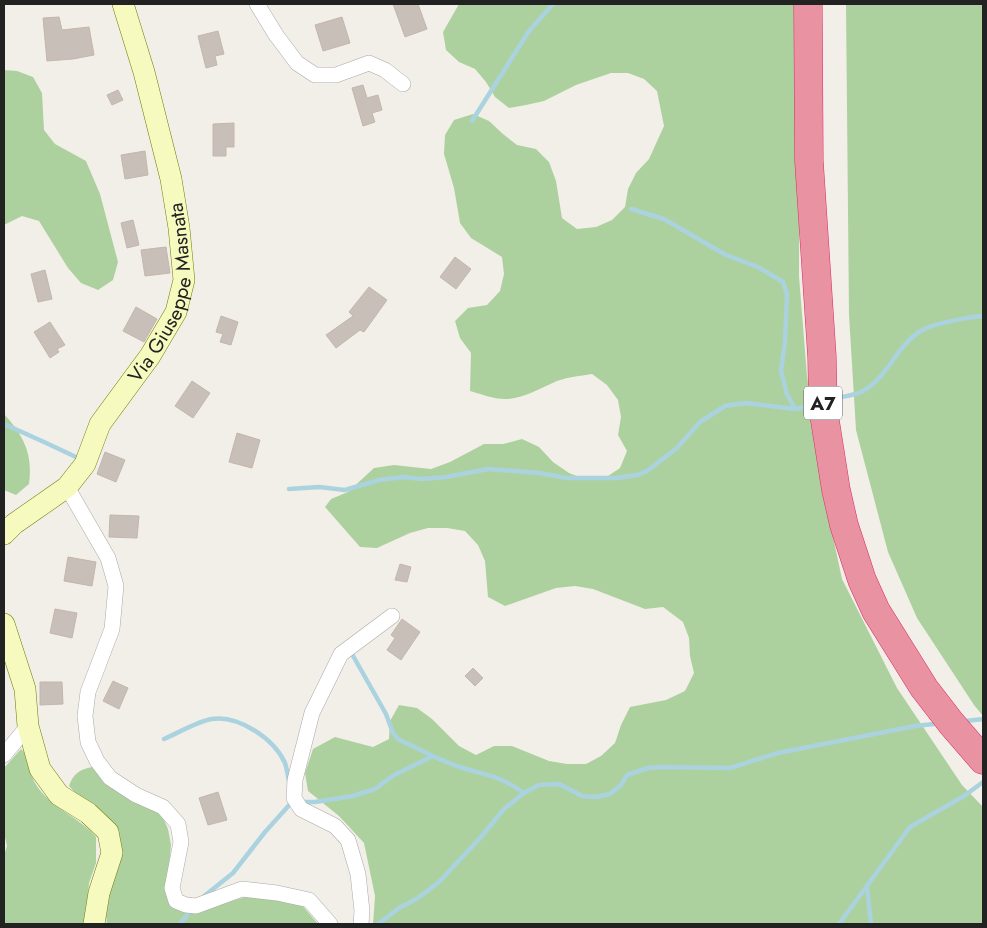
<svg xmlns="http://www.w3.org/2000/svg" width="987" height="928" viewBox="0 0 987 928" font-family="Jost,sans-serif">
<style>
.forest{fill:#add19e}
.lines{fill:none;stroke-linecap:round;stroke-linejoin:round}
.stream{stroke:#aad3df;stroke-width:4.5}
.building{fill:#c7bfb8;stroke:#c4b6ab}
.street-casing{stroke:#a9a9a9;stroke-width:16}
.secondary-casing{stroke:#707d05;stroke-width:22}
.highway-casing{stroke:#dc2a67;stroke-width:29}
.street{stroke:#fff;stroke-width:15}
.secondary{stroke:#f7fabf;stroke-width:21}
.highway{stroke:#e892a2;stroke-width:28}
.labels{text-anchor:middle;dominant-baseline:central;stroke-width:5;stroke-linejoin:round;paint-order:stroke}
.shield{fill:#fff;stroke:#646464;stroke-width:1}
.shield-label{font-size:19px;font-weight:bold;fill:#222}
.street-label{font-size:20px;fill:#222;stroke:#fff}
</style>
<rect width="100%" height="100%" fill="#f2efe9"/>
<!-- forest -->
<path class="forest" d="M 459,4 L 800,4 L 799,276 L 807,376 L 822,485 L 842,579 L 897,688 L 962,785 L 983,807 L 983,924 L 373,924 L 375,896 L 364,843 L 339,816 L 308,791 L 305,773 L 313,749 L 335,737 L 373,747 L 389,739 L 390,721 L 399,705 L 417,708 L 432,719 L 459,746 L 476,755 L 494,746 L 512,746 L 549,761 L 567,764 L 586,764 L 601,756 L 615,743 L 621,725 L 630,707 L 666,700 L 685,691 L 694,673 L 690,656 L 689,638 L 683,622 L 663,607 L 645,609 L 593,589 L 575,586 L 556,588 L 505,606 L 488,597 L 485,561 L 478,545 L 465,531 L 447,528 L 428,528 L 410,533 L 377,548 L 360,547 L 325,507 L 331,499 L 348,492 L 374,468 L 394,465 L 431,469 L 450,462 L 484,444 L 503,444 L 522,439 L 539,447 L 553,462 L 569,473 L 587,480 L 605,478 L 620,468 L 627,451 L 618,435 L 621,417 L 618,400 L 607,385 L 592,374 C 580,376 568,377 557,381 C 540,388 524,399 505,399 C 493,399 481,394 470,391 L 471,353 L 460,338 L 455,321 L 468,308 L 487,305 L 500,291 L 504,274 L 502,257 L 471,238 L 460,223 L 454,188 L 444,154 L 445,135 L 454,120 L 473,114 L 489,121 L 503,134 L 517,145 L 536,149 L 549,162 L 556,181 L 562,218 L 577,229 L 596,227 L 612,220 L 625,207 L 628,189 L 636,173 L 649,159 L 664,126 L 657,91 L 644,79 L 628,73 L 611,73 L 576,85 L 544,101 L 526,105 L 509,108 L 495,97 L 486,82 L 475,69 L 459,62 L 446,50 L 443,32 Z
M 846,4 L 983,4 L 983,716 L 974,705 L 917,618 L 888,552 L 856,430 L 849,315 Z
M 4,70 L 17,71 L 33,77 L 42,93 L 44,130 L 55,144 L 86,161 L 100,194 L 118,262 L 113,280 L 98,290 L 81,283 L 68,268 L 39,221 L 22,216 L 4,225 Z
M 4,414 C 24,436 33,454 29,484 L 16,495 L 4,490 Z
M 21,749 L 24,752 C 28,764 31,779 39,789 C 54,809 80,818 96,837 L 96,863 L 89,883 L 87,907 L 88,924 L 4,924 L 4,855 L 7,846 L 4,833 L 4,768 Z
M 92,767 L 161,813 L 168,829 L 171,845 L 167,890 L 196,911 L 249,896 L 302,905 L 318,924 L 107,924 L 105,907 L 118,838 L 69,786 C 73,774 80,769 92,767 Z"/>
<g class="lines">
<!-- stream -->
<path class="stream" d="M 472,121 L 529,31 L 553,4
M 631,209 L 664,219 L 726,255 L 758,267 L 783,282 L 787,294 L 785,341 L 781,371 L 787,394 L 795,409
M 837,398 C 846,396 856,395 863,391 C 888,377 896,347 919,332 C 929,324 970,317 983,316
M 4,424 L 44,442 L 76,457
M 289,489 L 319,487 L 345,490 L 379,480 L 403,477 L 422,479 L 446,477 L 488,469 L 539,473 L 567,478 L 616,478 L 637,475 L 647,471 L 677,448 L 700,422 L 725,406 L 746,403 L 795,409 L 808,406
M 349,654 L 352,654 L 386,714 L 393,733 L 398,739 C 419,749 440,761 463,768 C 490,776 500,776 524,793
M 966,721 L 983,719
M 164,739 C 178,733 198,721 212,719 C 239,715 274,739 285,763 C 287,769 288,776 289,782
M 867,886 L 871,924
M 203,897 L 233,873 L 265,832 L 292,802 L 315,802 L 353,796 L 375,789 L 394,775 L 433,756
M 180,924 L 191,910
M 378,924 L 399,908 L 418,898 L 439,882 L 481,837 L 504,809 L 524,793 L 539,785 L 559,784 L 582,796 L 597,797 L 610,794 L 621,785 L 627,775 L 648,768 L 662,767 L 730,768 L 778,753 L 915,726 L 934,724
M 839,924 L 910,827 L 964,796 L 983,782"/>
</g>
<!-- building -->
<path class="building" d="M 393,4 L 418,4 L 427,29 L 405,37 Z
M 59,17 L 62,30 L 89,27 L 94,55 L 73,59 L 47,61 L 43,18 Z
M 342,17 L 350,43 L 323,51 L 315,25 Z
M 218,31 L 224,54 L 215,56 L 217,65 L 206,68 L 198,36 Z
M 363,85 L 367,98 L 378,95 L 382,110 L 372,113 L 375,122 L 363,126 L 352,88 Z
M 118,90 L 123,100 L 112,105 L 107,95 Z
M 234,123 L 234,147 L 226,147 L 226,156 L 213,156 L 213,124 Z
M 145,151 L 148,175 L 125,179 L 121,155 Z
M 133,220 L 139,245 L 127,248 L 121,223 Z
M 166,247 L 170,273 L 145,276 L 141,250 Z
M 455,257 L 471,269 L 456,289 L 440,277 Z
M 45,270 L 52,299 L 38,302 L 31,274 Z
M 369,287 L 387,300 L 364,332 L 360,330 L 336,348 L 326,335 L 353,316 L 349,312 Z
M 136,307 L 157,319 L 144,342 L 123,331 Z
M 221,316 L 238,322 L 231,345 L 220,342 L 223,334 L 216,332 Z
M 50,322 L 65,345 L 57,349 L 59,352 L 50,358 L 34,332 Z
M 192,381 L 210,393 L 193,418 L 175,406 Z
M 237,433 L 260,440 L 252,468 L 229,462 Z
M 105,452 L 125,460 L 116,482 L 97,474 Z
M 110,515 L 139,516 L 137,538 L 109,537 Z
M 68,557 L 96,562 L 92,586 L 64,581 Z
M 400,564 L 411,567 L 407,582 L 395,580 Z
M 55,609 L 77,613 L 72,638 L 50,633 Z
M 402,619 L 420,632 L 401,660 L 387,650 L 395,638 L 391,635 Z
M 473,668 L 483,678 L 475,686 L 465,676 Z
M 113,681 L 128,688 L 119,709 L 103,701 Z
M 40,682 L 62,682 L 63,704 L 40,705 Z
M 218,792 L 227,820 L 208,825 L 199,798 Z"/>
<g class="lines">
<defs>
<path id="street" d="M 257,4 L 276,35 L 297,63 L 315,75 L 336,75 L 369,63 L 385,70 L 403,84
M 67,487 L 108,558 L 116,586 L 112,629 L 88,692 L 85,716 L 88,742 L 97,761 L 110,778 L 136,795 L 163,807 L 178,824 L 181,842 L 172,888 L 176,901 L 186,905 L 196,906 L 242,889 L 277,893 L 309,900 L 330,924
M 4,755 L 28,726
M 361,924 L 362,911 L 358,874 L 348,840 L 335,826 L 301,809 L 294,798 L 295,780 L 312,713 L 341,654 L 392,616"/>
<g id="secondary">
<path id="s1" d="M 4,534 L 14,524 L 67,487 L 85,464 L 100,424 L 150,356 L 176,312 L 184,280 L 179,228 L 171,179 L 144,72 L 123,4"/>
<path d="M 4,624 L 25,689 L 28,726 L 40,769 L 59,795 L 88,813 L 108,832 L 112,853 L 99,893 L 94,924"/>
</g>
<path id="highway" d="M 808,4 L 809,161 L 822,357 L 823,408 L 836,490 L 844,525 L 862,580 L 876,611 L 924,688 L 951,723 L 983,760"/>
</defs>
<!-- street casing -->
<use href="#street" class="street-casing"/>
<!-- secondary casing -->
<use href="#secondary" class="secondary-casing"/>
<!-- highway casing -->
<use href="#highway" class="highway-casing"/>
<!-- street -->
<use href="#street" class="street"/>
<!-- secondary -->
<use href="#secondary" class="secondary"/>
<!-- highway -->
<use href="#highway" class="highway"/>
</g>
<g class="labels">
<!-- shield labels -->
<rect class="shield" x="804" y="386.5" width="38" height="33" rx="4"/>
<g class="shield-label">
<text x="823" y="403">A7</text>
</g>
<!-- street labels -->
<g class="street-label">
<text stroke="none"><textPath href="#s1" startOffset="301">Via Giuseppe Masnata</textPath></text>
</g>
</g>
<!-- border -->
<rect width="987" height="928" fill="none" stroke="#222222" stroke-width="10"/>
</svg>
